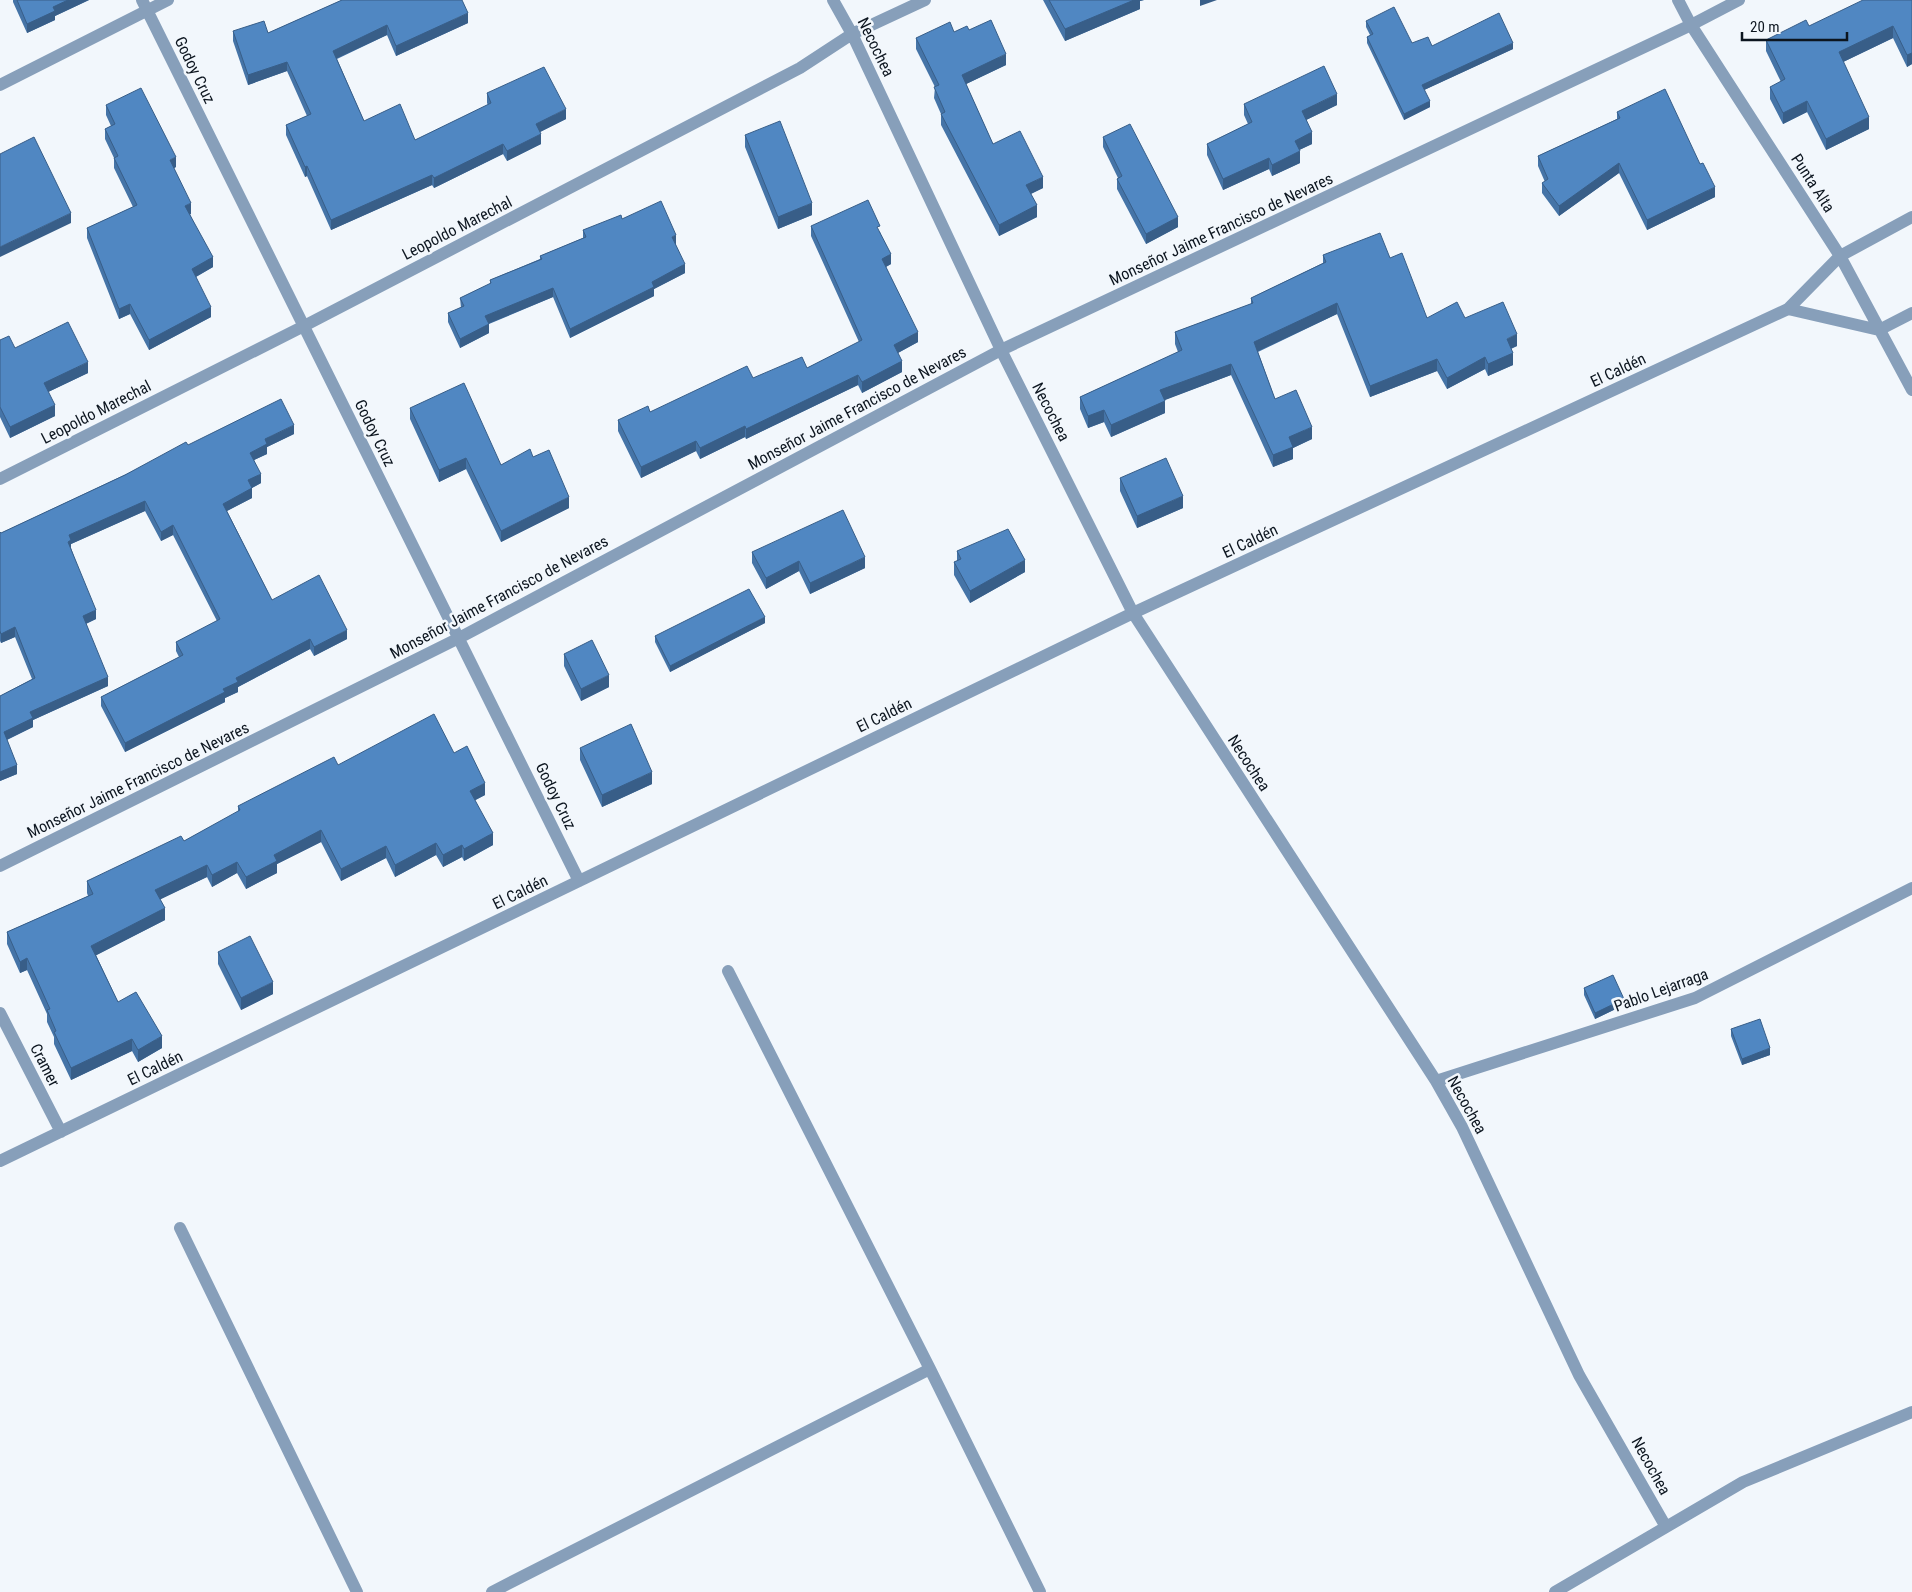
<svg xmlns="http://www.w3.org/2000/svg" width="1912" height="1592" viewBox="0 0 1912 1592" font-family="'Roboto Condensed',sans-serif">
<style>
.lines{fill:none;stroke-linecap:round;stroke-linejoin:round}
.minor{stroke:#879fba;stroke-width:12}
.wall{fill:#4574a7}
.shaded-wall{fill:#385e88}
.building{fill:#5087c2;stroke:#385e88}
.labels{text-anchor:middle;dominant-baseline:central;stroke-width:5;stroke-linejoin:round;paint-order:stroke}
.street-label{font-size:16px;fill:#0c151f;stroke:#f2f7fc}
</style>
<rect width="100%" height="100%" fill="#f2f7fc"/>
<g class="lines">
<!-- minor -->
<path class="minor" d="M 142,0 L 579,881
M 833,0 L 852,34 L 1001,350 L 1133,613 L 1436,1081 L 1462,1127 L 1579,1375 L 1666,1527
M 1678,0 L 1691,25 L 1840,256 L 1912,390
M 0,85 L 168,0
M 1788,309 L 1879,330 L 1912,313
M 0,479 L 304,326 L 800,68 L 852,34 L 925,0
M 0,866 L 459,638 L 1001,350 L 1691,25 L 1739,0
M 728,971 L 930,1369 L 1040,1592
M 0,1013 L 61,1132
M 1436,1081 L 1695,998 L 1912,888
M 0,1161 L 1133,613 L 1788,309 L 1840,256 L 1912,217
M 180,1228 L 357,1592
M 492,1592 L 930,1369
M 1555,1592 L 1743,1482 L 1912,1412"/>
</g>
<!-- wall -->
<path class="wall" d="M 13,0 L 89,0 L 55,16 L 55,20 L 27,33 L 13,2 Z
M 342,0 L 468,23 L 396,56 L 387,35 L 337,59 L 364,121 L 415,140 L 488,105 L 487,103 L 487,93 L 566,119 L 540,132 L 541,144 L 507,161 L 503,154 L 434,188 L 432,185 L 331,230 L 307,176 L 305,177 L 286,135 L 286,125 L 307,116 L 287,71 L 248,85 L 233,41 L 233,31 L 268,33 Z
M 1043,0 L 1144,0 L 1140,1 L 1140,9 L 1065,41 Z
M 1912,0 L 1912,64 L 1907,67 L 1893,38 L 1843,62 L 1869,129 L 1826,150 L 1807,112 L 1783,124 L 1770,99 L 1770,87 L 1781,82 L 1766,51 L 1766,40 L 1809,26 Z
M 1366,21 L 1412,43 L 1432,46 L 1513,49 L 1424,90 L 1430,107 L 1404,120 L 1367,43 L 1367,37 L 1370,35 L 1366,27 Z
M 969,30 L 1006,65 L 966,84 L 993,144 L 1043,188 L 1031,194 L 1037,217 L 999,236 L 941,125 L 941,114 L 934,98 L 935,87 L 916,49 L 916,38 Z
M 1244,104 L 1337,105 L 1306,120 L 1312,144 L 1299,150 L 1300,163 L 1272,176 L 1269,169 L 1223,190 L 1207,155 L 1207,144 L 1248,124 L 1244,115 Z
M 106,105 L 176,167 L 174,168 L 191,214 L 190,214 L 213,267 L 196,277 L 211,317 L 149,350 L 130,314 L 119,319 L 87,238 L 87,228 L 133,207 L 114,168 L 114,158 L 105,139 L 105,129 L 111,126 L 106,115 Z
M 1617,112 L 1715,197 L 1647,230 L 1619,173 L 1559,216 L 1542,193 L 1542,183 L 1545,182 L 1538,166 L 1538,156 L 1617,119 Z
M 745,135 L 812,215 L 778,229 L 745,147 Z
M 1103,137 L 1178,227 L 1146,244 L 1117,189 L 1117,179 L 1118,178 L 1103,147 Z
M 622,219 L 676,244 L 675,245 L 685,273 L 654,289 L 654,296 L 570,338 L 553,297 L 489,324 L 489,333 L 460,348 L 448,322 L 448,313 L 461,308 L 460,298 L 490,284 L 490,280 L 540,259 L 540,256 L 583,238 L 583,230 Z
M 811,226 L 880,232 L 891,264 L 886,267 L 918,342 L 898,353 L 902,372 L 862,393 L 858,385 L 746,439 L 745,437 L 700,459 L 696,451 L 641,478 L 618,431 L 618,420 L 650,412 L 753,378 L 807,368 L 859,342 L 811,236 Z
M 1323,255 L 1390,258 L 1427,318 L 1465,318 L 1517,346 L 1511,349 L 1513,365 L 1488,376 L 1485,369 L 1447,389 L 1437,371 L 1370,397 L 1337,314 L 1258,352 L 1275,399 L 1312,439 L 1293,448 L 1293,459 L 1273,467 L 1231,375 L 1164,400 L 1165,413 L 1111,437 L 1104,422 L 1088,428 L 1080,409 L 1080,397 L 1178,352 L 1175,344 L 1175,332 L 1251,304 L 1251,298 L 1323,263 Z
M 0,340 L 15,348 L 88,373 L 48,392 L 55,416 L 10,438 L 0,417 Z
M 410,408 L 501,465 L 533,457 L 569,508 L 501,542 L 466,469 L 439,482 L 410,419 Z
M 294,434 L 267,447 L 267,454 L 254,460 L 261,483 L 252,488 L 252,498 L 227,511 L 272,600 L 347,639 L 314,656 L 310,649 L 238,687 L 238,692 L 225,698 L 225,702 L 125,752 L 101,706 L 101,697 L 179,657 L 176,651 L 176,642 L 217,621 L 173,535 L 161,541 L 145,511 L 71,544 L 71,548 L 96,619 L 86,624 L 108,686 L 33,720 L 33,727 L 7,740 L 17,774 L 0,781 L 0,696 L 32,679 L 15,637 L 1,643 L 0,641 L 0,532 L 1,533 L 188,445 Z
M 1120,478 L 1183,508 L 1137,528 L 1120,491 Z
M 957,551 L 1025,572 L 970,603 L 954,575 L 954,562 L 957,561 Z
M 752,552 L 865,568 L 810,594 L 799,571 L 766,589 L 752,563 Z
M 765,623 L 670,672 L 655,642 L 655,636 Z
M 564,654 L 609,687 L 581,701 L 564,666 Z
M 580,748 L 652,784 L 602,807 L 580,760 Z
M 454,753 L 485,795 L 475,800 L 493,845 L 464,861 L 462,857 L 443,867 L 436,855 L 395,877 L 386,858 L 341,881 L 321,842 L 277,864 L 277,873 L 246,889 L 237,873 L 212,887 L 207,877 L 160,899 L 165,920 L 96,955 L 118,1002 L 162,1048 L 138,1062 L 132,1051 L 71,1080 L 54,1044 L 54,1037 L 47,1022 L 47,1014 L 27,970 L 20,973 L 7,944 L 7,932 L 88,896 L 87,893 L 87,881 L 184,841 L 238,812 L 238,806 L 338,765 Z
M 218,952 L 273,994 L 241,1010 L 218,964 Z
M 1584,988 L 1624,1005 L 1595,1019 L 1584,995 Z
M 1731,1029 L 1770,1055 L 1742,1065 L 1731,1036 Z"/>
<!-- shaded-wall -->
<path class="shaded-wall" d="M 68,0 L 89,0 L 55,16 L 55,20 L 27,33 L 27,24 L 53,7 Z
M 1134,0 L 1144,0 L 1140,1 L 1140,9 L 1065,41 L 1065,29 Z
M 1200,0 L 1217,0 L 1200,6 Z
M 468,13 L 468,23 L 396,56 L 396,46 Z
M 387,25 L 387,35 L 333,60 L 333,51 Z
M 1893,26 L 1893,38 L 1839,64 L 1839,52 Z
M 1513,43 L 1513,49 L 1422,91 L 1422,85 Z
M 1912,53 L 1912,64 L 1907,67 L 1907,55 Z
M 1006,54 L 1006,65 L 962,86 L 962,75 Z
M 287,62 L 287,71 L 248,85 L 248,75 Z
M 1337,94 L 1337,105 L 1302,122 L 1302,111 Z
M 1430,101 L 1430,107 L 1404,120 L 1404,114 Z
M 1807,101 L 1807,112 L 1783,124 L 1783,113 Z
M 566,109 L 566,119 L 536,134 L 536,124 Z
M 1869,117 L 1869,129 L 1826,150 L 1826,139 Z
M 1312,132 L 1312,144 L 1295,152 L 1295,141 Z
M 541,134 L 541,144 L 507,161 L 507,151 Z
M 503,144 L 503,154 L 434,188 L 434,178 Z
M 1300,151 L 1300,163 L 1272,176 L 1272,165 Z
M 176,157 L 176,167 L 170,170 L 170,160 Z
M 1269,158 L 1269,169 L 1223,190 L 1223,179 Z
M 1619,163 L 1619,173 L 1559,216 L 1559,206 Z
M 307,166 L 307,176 L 305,177 L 305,167 Z
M 432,175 L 432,185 L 331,230 L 331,220 Z
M 1043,177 L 1043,188 L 1026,196 L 1026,185 Z
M 1715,187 L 1715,197 L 1647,230 L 1647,220 Z
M 191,203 L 191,214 L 185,216 L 185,206 Z
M 812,203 L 812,215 L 778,229 L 778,217 Z
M 1037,205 L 1037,217 L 999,236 L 999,225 Z
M 71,213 L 71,223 L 0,257 L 0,247 Z
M 1178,217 L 1178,227 L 1146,244 L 1146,234 Z
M 676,235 L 676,244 L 672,246 L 672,237 Z
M 891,254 L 891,264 L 882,269 L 882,259 Z
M 213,257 L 213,267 L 192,279 L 192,269 Z
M 685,264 L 685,273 L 654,289 L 654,296 L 570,338 L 570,329 L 652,282 Z
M 553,288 L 553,297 L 485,325 L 485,316 Z
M 1337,303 L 1337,314 L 1254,353 L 1254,342 Z
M 130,304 L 130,314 L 119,319 L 119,309 Z
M 211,307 L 211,317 L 149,350 L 149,340 Z
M 489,324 L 489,333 L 460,348 L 460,339 Z
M 918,332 L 918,342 L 894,355 L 894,345 Z
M 1517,334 L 1517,346 L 1507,350 L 1507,339 Z
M 1513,353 L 1513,365 L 1488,376 L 1488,364 Z
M 1485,357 L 1485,369 L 1447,389 L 1447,378 Z
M 1437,359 L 1437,371 L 1370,397 L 1370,386 Z
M 902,361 L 902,372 L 862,393 L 862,382 Z
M 88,362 L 88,373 L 44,394 L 44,383 Z
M 1231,364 L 1231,375 L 1160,402 L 1160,390 Z
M 858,375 L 858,385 L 746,439 L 746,429 Z
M 1165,401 L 1165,413 L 1111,437 L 1111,425 Z
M 55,405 L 55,416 L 10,438 L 10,427 Z
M 1104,410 L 1104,422 L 1088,428 L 1088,416 Z
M 294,425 L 294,434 L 267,447 L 267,454 L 250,462 L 250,453 L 265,439 Z
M 745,426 L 745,437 L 700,459 L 700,448 Z
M 1312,427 L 1312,439 L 1293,448 L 1293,459 L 1273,467 L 1273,455 L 1289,437 Z
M 696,441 L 696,451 L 641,478 L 641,467 Z
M 466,458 L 466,469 L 439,482 L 439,470 Z
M 261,474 L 261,483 L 248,490 L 248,480 Z
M 252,488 L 252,498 L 223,513 L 223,504 Z
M 1183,496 L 1183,508 L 1137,528 L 1137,516 Z
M 569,497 L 569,508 L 501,542 L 501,531 Z
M 145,501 L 145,511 L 71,544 L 71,550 L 68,551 L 69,535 Z
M 173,525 L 173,535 L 161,541 L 161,532 Z
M 865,557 L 865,568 L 810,594 L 810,583 Z
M 1025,560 L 1025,572 L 970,603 L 970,591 Z
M 799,561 L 799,571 L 766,589 L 766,578 Z
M 96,610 L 96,619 L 83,625 L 83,616 Z
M 765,617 L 765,623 L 670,672 L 670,666 Z
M 15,627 L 15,637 L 1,643 L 1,634 Z
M 347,630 L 347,639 L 314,656 L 314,647 Z
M 310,639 L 310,649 L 238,687 L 238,692 L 225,698 L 225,702 L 125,752 L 125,743 L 223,689 L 236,678 Z
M 609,675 L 609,687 L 581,701 L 581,689 Z
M 108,677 L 108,686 L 33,720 L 33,727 L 4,741 L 4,732 L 30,712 Z
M 17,765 L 17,774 L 0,781 L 0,772 Z
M 652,772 L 652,784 L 602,807 L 602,795 Z
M 485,783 L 485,795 L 470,803 L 470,791 Z
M 321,830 L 321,842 L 277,864 L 277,873 L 246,889 L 246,877 L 274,855 Z
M 493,833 L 493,845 L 464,861 L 464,849 Z
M 436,843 L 436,855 L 395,877 L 395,865 Z
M 462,845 L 462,857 L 443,867 L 443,855 Z
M 386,846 L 386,858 L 341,881 L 341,869 Z
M 237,862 L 237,873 L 212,887 L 212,875 Z
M 207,865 L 207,877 L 155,902 L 155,890 Z
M 165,908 L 165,920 L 91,958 L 91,946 Z
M 27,958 L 27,970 L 20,973 L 20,962 Z
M 273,982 L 273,994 L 241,1010 L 241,998 Z
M 1624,999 L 1624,1005 L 1595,1019 L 1595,1013 Z
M 162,1036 L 162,1048 L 138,1062 L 138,1050 Z
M 132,1039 L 132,1051 L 71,1080 L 71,1068 Z
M 1770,1048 L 1770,1055 L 1742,1065 L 1742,1059 Z"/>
<!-- building -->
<path class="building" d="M 17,0 L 68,0 L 53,7 L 55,11 L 27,24 Z
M 342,0 L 462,0 L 468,13 L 396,46 L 387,25 L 333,51 L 364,121 L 400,104 L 415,140 L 491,103 L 487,93 L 544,67 L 566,109 L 536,124 L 541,134 L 507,151 L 503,144 L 434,178 L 432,175 L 331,220 L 307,166 L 305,167 L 286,125 L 311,114 L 287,62 L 248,75 L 233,31 L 264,21 L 268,33 Z
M 1049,0 L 1134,0 L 1065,29 Z
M 1863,0 L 1912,0 L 1912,53 L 1907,55 L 1893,26 L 1839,52 L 1869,117 L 1826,139 L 1807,101 L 1783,113 L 1770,87 L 1785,79 L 1766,40 L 1806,20 L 1809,26 Z
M 1394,7 L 1412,43 L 1428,37 L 1432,46 L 1499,13 L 1513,43 L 1422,85 L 1430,101 L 1404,114 L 1367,37 L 1373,34 L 1366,21 Z
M 991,20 L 1006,54 L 962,75 L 993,144 L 1020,131 L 1043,177 L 1026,185 L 1037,205 L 999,225 L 941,114 L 945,112 L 934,87 L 939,85 L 916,38 L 950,22 L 954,32 L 967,26 L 969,30 Z
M 1324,66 L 1337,94 L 1302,111 L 1312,132 L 1295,141 L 1300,151 L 1272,165 L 1269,158 L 1223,179 L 1207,144 L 1252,122 L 1244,104 Z
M 141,88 L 176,157 L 170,160 L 191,203 L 185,206 L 213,257 L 192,269 L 211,307 L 149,340 L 130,304 L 119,309 L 87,228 L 137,205 L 114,158 L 118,156 L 105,129 L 115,124 L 106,105 Z
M 1665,89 L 1700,164 L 1703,163 L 1715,187 L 1647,220 L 1619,163 L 1559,206 L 1542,183 L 1548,179 L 1538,156 L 1620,118 L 1617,112 Z
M 780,121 L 812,203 L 778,217 L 745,135 Z
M 1130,124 L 1178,217 L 1146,234 L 1117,179 L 1122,176 L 1103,137 Z
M 34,137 L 71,213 L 0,247 L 0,154 Z
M 868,200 L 880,226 L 877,227 L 891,254 L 882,259 L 918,332 L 894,345 L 902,361 L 862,382 L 858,375 L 746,429 L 745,426 L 700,448 L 696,441 L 641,467 L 618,420 L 648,406 L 650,412 L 747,366 L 753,378 L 802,357 L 807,368 L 862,340 L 811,226 Z
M 661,201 L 676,235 L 672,237 L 685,264 L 652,282 L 654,287 L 570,329 L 553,288 L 485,316 L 489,324 L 460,339 L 448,313 L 464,306 L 460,298 L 491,283 L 490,280 L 542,259 L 540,256 L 586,237 L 583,230 L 621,215 L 622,219 Z
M 1380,233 L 1390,258 L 1402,253 L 1427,318 L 1457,302 L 1465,318 L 1503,302 L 1517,334 L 1507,339 L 1513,353 L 1488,364 L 1485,357 L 1447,378 L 1437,359 L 1370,386 L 1337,303 L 1254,342 L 1275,399 L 1296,390 L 1312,427 L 1289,437 L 1293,447 L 1273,455 L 1231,364 L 1160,390 L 1165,401 L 1111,425 L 1104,410 L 1088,416 L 1080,397 L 1182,350 L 1175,332 L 1253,303 L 1251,298 L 1326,262 L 1323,255 Z
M 68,322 L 88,362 L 44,383 L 55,405 L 10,427 L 0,407 L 0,340 L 9,336 L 15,348 Z
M 464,383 L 501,465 L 530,449 L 533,457 L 549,450 L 569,497 L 501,531 L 466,458 L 439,470 L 410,408 Z
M 281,399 L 294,425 L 265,439 L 267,444 L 250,453 L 261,474 L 248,480 L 252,488 L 223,504 L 272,600 L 319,575 L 347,630 L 314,647 L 310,639 L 236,678 L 238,682 L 223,689 L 225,692 L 125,743 L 101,697 L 183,655 L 176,642 L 220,619 L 173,525 L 161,532 L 145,501 L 69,535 L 71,540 L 68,542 L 96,610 L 83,616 L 108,677 L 30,712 L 33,718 L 4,732 L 17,765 L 0,772 L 0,696 L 35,678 L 15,627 L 1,634 L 0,631 L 0,532 L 1,533 L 125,475 L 186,442 L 188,445 Z
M 1166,458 L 1183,496 L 1137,516 L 1120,478 Z
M 843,510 L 865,557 L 810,583 L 799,561 L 766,578 L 752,552 Z
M 1008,529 L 1025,560 L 970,591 L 954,562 L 961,559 L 957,551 Z
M 749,589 L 765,617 L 670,666 L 655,636 Z
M 592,640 L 609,675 L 581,689 L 564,654 Z
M 434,714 L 454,753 L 467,746 L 485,783 L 470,791 L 493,833 L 464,849 L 462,845 L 443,855 L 436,843 L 395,865 L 386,846 L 341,869 L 321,830 L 274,855 L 277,861 L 246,877 L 237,862 L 212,875 L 207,865 L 155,890 L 165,908 L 91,946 L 118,1002 L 136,992 L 162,1036 L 138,1050 L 132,1039 L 71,1068 L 54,1032 L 56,1031 L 47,1010 L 50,1009 L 27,958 L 20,962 L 7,932 L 93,894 L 87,881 L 181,836 L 184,841 L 240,810 L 238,806 L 334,757 L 338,765 Z
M 631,724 L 652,772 L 602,795 L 580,748 Z
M 250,936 L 273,982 L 241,998 L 218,952 Z
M 1613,975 L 1624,999 L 1595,1013 L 1584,988 Z
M 1760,1019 L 1770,1048 L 1742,1059 L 1731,1029 Z"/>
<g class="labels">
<!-- street labels -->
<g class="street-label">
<text transform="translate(876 47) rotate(64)">Necochea</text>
<text transform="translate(195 70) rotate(64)">Godoy Cruz</text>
<text transform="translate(1813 183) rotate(57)">Punta Alta</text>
<text transform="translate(457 228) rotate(-27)">Leopoldo Marechal</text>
<text transform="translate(1221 229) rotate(-25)">Monseñor Jaime Francisco de Nevares</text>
<text transform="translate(1618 370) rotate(-25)">El Caldén</text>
<text transform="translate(857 408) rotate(-28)">Monseñor Jaime Francisco de Nevares</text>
<text transform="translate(96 412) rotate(-27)">Leopoldo Marechal</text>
<text transform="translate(1051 412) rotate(63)">Necochea</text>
<text transform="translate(375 433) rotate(64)">Godoy Cruz</text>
<text transform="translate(1250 541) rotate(-25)">El Caldén</text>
<text transform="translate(499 597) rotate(-28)">Monseñor Jaime Francisco de Nevares</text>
<text transform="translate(884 715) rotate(-26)">El Caldén</text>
<text transform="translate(1249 763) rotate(57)">Necochea</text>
<text transform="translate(138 780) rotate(-26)">Monseñor Jaime Francisco de Nevares</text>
<text transform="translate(556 796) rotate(64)">Godoy Cruz</text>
<text transform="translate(520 892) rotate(-26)">El Caldén</text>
<text transform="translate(1661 990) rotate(-20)">Pablo Lejarraga</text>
<text transform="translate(45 1065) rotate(63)">Cramer</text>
<text transform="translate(155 1068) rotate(-26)">El Caldén</text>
<text transform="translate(1467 1105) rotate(61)">Necochea</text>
<text transform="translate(1651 1466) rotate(61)">Necochea</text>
</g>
</g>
<!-- scale -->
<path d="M1742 32v8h105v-8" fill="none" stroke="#0c151f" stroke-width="2.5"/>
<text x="1750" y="32" font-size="15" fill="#0c151f" stroke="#f2f7fc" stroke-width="4" paint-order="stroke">20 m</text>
</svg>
